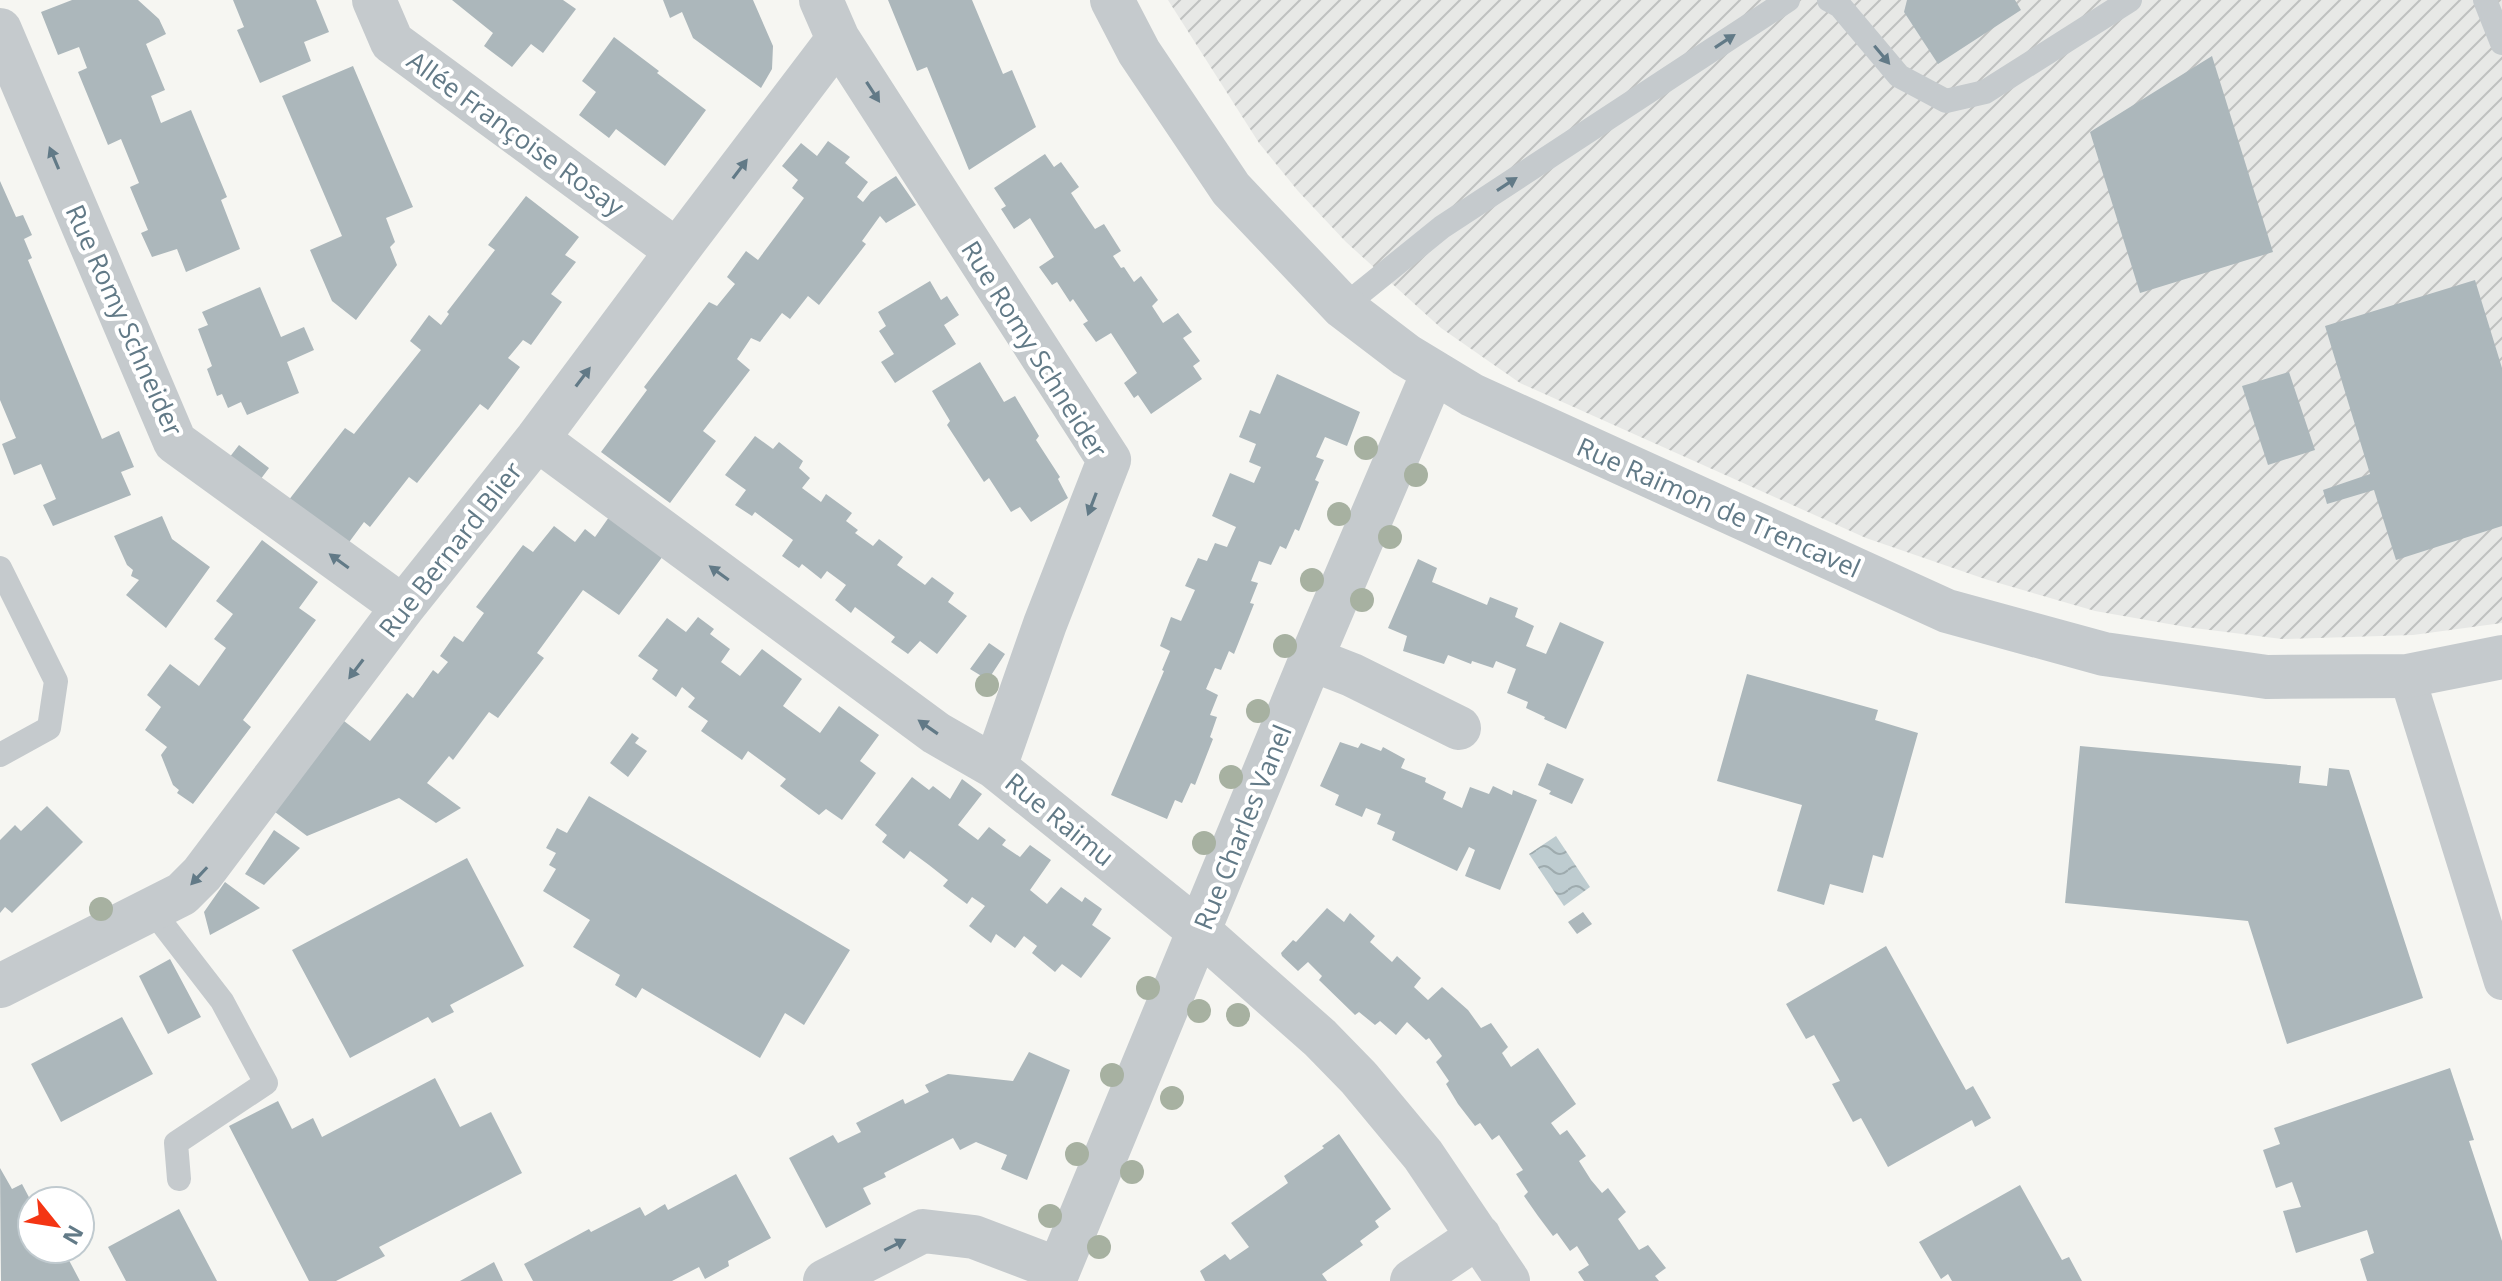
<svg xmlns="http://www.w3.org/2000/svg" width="2502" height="1281" viewBox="0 0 2502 1281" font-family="'Open Sans',sans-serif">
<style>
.industrial{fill:url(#industrial-furrows)}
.water{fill:url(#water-waves)}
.building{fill:#acb7bb}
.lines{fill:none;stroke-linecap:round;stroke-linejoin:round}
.service{stroke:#c5cacd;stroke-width:24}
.pedestrian{stroke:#c5cacd;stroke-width:36}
.minor{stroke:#c5cacd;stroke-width:44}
.tree{fill:#a7b1a1}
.oneway{fill:#627a87}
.labels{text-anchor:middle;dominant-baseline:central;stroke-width:8;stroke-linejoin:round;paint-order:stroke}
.street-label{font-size:26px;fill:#627a87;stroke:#fff}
</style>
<defs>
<pattern id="industrial-furrows" width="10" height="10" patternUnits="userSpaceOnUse" patternTransform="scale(2)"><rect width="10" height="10" fill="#e7e8e6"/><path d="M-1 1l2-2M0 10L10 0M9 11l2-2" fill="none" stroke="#bfc1c0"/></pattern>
<pattern id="water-waves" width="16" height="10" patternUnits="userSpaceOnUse" patternTransform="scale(2)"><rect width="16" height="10" fill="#beccd0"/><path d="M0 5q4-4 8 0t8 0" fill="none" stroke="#9eabae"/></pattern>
</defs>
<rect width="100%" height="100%" fill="#f6f6f2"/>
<!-- industrial -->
<path class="industrial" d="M 1168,0 L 2502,0 L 2502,623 L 2413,635 L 2282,639 L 2186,627 L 2095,611 L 1985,579 L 1866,538 L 1520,383 L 1441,328 L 1346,242 L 1298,191 L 1259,143 Z"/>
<!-- water -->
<path class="water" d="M 1556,836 L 1590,887 L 1564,906 L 1529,854 Z"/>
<!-- building -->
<path class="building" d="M 72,0 L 138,0 L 159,19 L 166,34 L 146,44 L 165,90 L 151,96 L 161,123 L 191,110 L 227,197 L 221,200 L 240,249 L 186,272 L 177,249 L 152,257 L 141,233 L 148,230 L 130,187 L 139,183 L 121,139 L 108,145 L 78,72 L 87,68 L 79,47 L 58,55 L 41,12 Z
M 233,0 L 316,0 L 329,32 L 304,42 L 311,61 L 260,83 L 237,30 L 244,27 Z
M 452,0 L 563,0 L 576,9 L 543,53 L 531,44 L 512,67 L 484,46 L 493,33 Z
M 663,0 L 753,0 L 773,46 L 772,69 L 761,88 L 693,38 L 682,12 L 670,18 Z
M 888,0 L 972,0 L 1003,74 L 1012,70 L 1036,127 L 969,170 L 927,67 L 917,71 Z
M 1907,0 L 2015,0 L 2021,10 L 1938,64 L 1904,12 Z
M 614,37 L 659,71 L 657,73 L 706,110 L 665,166 L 616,129 L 609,138 L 579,115 L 596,92 L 582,81 Z
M 2212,56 L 2273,252 L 2140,293 L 2090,132 Z
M 353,66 L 413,207 L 386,218 L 395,242 L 390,247 L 397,265 L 356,320 L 332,301 L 310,250 L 342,236 L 282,96 Z
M 828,141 L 850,157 L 845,163 L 868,182 L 857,197 L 863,202 L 871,192 L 896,176 L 916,205 L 886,223 L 880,216 L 862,241 L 866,244 L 819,305 L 808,296 L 790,319 L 782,313 L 760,342 L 751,338 L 737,359 L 750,370 L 703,431 L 716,441 L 670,503 L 601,452 L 647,390 L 644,387 L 709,302 L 717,306 L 735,284 L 727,277 L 746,251 L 758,260 L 804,198 L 792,188 L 798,180 L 782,166 L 801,143 L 817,156 Z
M 1045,154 L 1054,167 L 1061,162 L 1079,187 L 1071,193 L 1082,210 L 1095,229 L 1104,224 L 1121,251 L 1113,256 L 1121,268 L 1124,267 L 1134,282 L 1141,276 L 1158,300 L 1152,306 L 1163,323 L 1178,313 L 1192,332 L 1183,338 L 1200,361 L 1193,366 L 1202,379 L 1151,414 L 1138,395 L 1134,398 L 1124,383 L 1137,373 L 1111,333 L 1096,342 L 1083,324 L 1088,321 L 1073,299 L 1070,302 L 1057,282 L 1052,285 L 1039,267 L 1054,257 L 1030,218 L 1014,229 L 1001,209 L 1006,206 L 994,188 Z
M 0,181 L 16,217 L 23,215 L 32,235 L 24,239 L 32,258 L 28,260 L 102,439 L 119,431 L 134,467 L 121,472 L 131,495 L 53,526 L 43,505 L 56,499 L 41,464 L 14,475 L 2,444 L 16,438 L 0,400 Z
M 526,196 L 579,237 L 565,255 L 576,262 L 551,294 L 562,302 L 531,345 L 523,340 L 508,358 L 520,367 L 488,410 L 480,404 L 417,483 L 409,477 L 370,527 L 364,522 L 347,545 L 288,501 L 345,428 L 354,434 L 421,350 L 410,341 L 429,315 L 441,325 L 449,314 L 447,312 L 495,250 L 488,245 Z
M 2475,280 L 2502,368 L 2502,526 L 2396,560 L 2374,490 L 2327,504 L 2323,490 L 2370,474 L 2325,326 Z
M 930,281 L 941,300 L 947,296 L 959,315 L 944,325 L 956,344 L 895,383 L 881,362 L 894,354 L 879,331 L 886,326 L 878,312 Z
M 260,287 L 281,337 L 304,327 L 314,350 L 287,362 L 299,393 L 247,415 L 241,402 L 228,408 L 222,394 L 217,396 L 207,369 L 212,366 L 198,329 L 208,325 L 202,312 Z
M 980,362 L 1004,402 L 1015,396 L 1039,436 L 1036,440 L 1060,477 L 1058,479 L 1068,498 L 1031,522 L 1020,507 L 1011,512 L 989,478 L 984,482 L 947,425 L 950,421 L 932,391 Z
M 2289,372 L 2315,450 L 2268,465 L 2242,386 Z
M 1277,374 L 1360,412 L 1347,446 L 1325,437 L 1316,457 L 1324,460 L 1315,480 L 1319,482 L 1299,531 L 1295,529 L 1286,549 L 1280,546 L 1271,565 L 1259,561 L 1251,581 L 1258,583 L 1250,603 L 1254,604 L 1234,654 L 1229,651 L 1221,670 L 1215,668 L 1206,689 L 1218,695 L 1210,715 L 1217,717 L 1210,737 L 1213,739 L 1195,785 L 1191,783 L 1182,803 L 1175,800 L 1167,819 L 1111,795 L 1164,671 L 1162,670 L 1170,651 L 1160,646 L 1171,617 L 1181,621 L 1195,590 L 1185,586 L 1198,558 L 1207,561 L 1215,543 L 1227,547 L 1236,527 L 1212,516 L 1230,473 L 1254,483 L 1261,467 L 1249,462 L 1256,444 L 1239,437 L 1250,410 L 1260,414 Z
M 755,436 L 773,449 L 779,442 L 803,461 L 799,468 L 810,478 L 802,488 L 821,502 L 826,494 L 852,513 L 846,521 L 858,530 L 855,533 L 873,546 L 879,539 L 903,557 L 897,565 L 925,585 L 932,577 L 954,593 L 948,602 L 967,616 L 937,654 L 920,641 L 908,654 L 891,642 L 895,637 L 855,607 L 851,613 L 835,600 L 846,585 L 827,571 L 821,579 L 802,564 L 799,568 L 782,556 L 793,540 L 755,512 L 752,516 L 735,505 L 746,490 L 725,475 Z
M 239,445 L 269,468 L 260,480 L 229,458 Z
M 162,516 L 172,539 L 210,567 L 166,628 L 126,595 L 139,580 L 131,576 L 133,570 L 127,565 L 114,536 Z
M 609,517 L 663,556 L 619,615 L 583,590 L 537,653 L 544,658 L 498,718 L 489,712 L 453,760 L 449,756 L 427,783 L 461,808 L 436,823 L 399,798 L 307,836 L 275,812 L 344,721 L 370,741 L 407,693 L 413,698 L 433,670 L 438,674 L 448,662 L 440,656 L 454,636 L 463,642 L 484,613 L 476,607 L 523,545 L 533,552 L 554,526 L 575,542 L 585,529 L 595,537 Z
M 262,540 L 318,582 L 299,608 L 316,620 L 243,720 L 251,727 L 193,804 L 177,793 L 179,790 L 173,785 L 161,755 L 167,747 L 145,730 L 161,707 L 147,695 L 170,664 L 199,686 L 226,648 L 214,639 L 233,614 L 216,601 Z
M 1418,559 L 1437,568 L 1432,582 L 1487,605 L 1490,597 L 1518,608 L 1515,617 L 1534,626 L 1526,646 L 1546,654 L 1560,622 L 1604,642 L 1566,729 L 1544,719 L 1545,717 L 1526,708 L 1528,702 L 1507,693 L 1516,669 L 1496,661 L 1493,668 L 1472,661 L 1471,664 L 1448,655 L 1444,664 L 1403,651 L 1407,636 L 1388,628 Z
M 698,617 L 714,629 L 710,634 L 730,649 L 721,662 L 740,676 L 762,649 L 802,679 L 783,706 L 820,733 L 839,706 L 879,735 L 860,761 L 876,773 L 842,820 L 826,809 L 819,815 L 780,786 L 786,779 L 748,751 L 742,760 L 701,731 L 708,721 L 688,707 L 695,698 L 682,687 L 676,697 L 652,679 L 658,670 L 638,656 L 667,618 L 686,632 Z
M 989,643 L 1005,654 L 988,680 L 970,669 Z
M 1747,674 L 1878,710 L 1875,720 L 1918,733 L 1883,858 L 1873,855 L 1863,893 L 1830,884 L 1824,905 L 1777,891 L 1802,805 L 1717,781 Z
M 632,733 L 639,738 L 635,743 L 647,751 L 628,777 L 610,763 Z
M 1340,742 L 1358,748 L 1361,743 L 1381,751 L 1383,747 L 1405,759 L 1401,768 L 1426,778 L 1425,782 L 1446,792 L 1443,799 L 1462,808 L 1470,787 L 1489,794 L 1493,786 L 1512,795 L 1513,790 L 1537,800 L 1500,890 L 1465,876 L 1475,850 L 1469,847 L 1457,871 L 1392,840 L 1395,832 L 1377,824 L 1381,814 L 1366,808 L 1362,817 L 1335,805 L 1339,795 L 1320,786 Z
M 2080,746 L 2301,766 L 2299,783 L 2327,786 L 2329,768 L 2349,770 L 2423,998 L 2287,1044 L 2248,921 L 2065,903 Z
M 1547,763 L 1584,779 L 1572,804 L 1549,794 L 1551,791 L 1538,785 Z
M 912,777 L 929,790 L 933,786 L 950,799 L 962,779 L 982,794 L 958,825 L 978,840 L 989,827 L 1006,840 L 1002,845 L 1020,857 L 1030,845 L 1051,860 L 1030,890 L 1047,904 L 1061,887 L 1082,902 L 1085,897 L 1102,909 L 1092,925 L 1111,938 L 1081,978 L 1062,964 L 1055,972 L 1032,953 L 1037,946 L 1024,936 L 1015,948 L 996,934 L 991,943 L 969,926 L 985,906 L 972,897 L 967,904 L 943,886 L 948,880 L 929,865 L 910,851 L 904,859 L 882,842 L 887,835 L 875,825 Z
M 589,796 L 850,950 L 804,1025 L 785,1013 L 760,1058 L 642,988 L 636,998 L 615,985 L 620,975 L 573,947 L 590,920 L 543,891 L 556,869 L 549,865 L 556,853 L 546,848 L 557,828 L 567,833 Z
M 47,806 L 83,842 L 12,913 L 5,907 L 0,913 L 0,840 L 15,825 L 21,831 Z
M 274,830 L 300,848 L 264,885 L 245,874 Z
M 467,858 L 524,966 L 450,1005 L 454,1012 L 432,1023 L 428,1017 L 350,1058 L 292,950 Z
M 225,882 L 260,908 L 210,935 L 204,912 Z
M 1327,908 L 1344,922 L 1350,913 L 1375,936 L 1370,942 L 1392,962 L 1397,956 L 1421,978 L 1414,987 L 1428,1000 L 1442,987 L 1468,1010 L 1481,1028 L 1491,1023 L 1508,1047 L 1502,1053 L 1511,1067 L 1538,1048 L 1576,1104 L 1551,1123 L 1560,1135 L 1567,1130 L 1586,1156 L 1579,1161 L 1591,1180 L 1602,1193 L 1608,1188 L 1626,1212 L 1618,1219 L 1639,1250 L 1648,1245 L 1666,1268 L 1655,1276 L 1659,1281 L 1584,1281 L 1578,1272 L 1589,1265 L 1577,1246 L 1570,1251 L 1557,1233 L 1553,1236 L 1538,1216 L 1524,1196 L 1528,1192 L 1516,1174 L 1523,1170 L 1499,1135 L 1492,1140 L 1480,1123 L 1475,1126 L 1458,1104 L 1446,1084 L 1449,1081 L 1436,1062 L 1442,1056 L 1429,1038 L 1426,1040 L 1407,1022 L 1396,1035 L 1380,1021 L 1375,1025 L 1359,1012 L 1355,1015 L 1319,980 L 1322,976 L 1308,962 L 1298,971 L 1282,956 L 1281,953 L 1293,940 L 1296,942 Z
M 1583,912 L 1592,924 L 1577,934 L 1568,922 Z
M 1886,946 L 1966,1090 L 1973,1086 L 1991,1118 L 1975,1127 L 1972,1120 L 1888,1167 L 1861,1118 L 1853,1122 L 1832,1084 L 1840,1081 L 1814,1035 L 1806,1039 L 1786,1004 Z
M 170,959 L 201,1017 L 168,1034 L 139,976 Z
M 122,1017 L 153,1074 L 61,1122 L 31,1064 Z
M 1029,1052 L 1070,1070 L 1027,1180 L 1001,1169 L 1007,1155 L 976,1142 L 960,1150 L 953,1138 L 884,1173 L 886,1177 L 863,1188 L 871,1204 L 826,1228 L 789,1158 L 833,1135 L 838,1143 L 861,1132 L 856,1123 L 903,1099 L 905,1104 L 929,1092 L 925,1085 L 948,1074 L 1013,1081 Z
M 2450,1068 L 2474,1140 L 2469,1141 L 2502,1241 L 2502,1281 L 2367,1281 L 2360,1259 L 2374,1253 L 2367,1230 L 2296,1253 L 2283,1211 L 2301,1207 L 2292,1182 L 2276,1188 L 2263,1150 L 2280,1144 L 2274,1128 Z
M 435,1078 L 460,1127 L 491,1112 L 522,1173 L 379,1247 L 385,1256 L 336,1281 L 309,1281 L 229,1126 L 278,1101 L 292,1129 L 313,1118 L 322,1137 Z
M 1339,1134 L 1391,1209 L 1375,1221 L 1379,1227 L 1360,1241 L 1363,1245 L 1322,1274 L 1327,1281 L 1205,1281 L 1200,1271 L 1225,1254 L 1230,1260 L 1249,1247 L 1231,1223 L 1288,1183 L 1284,1176 L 1324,1148 L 1322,1146 Z
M 0,1168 L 12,1189 L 22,1184 L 32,1203 L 32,1249 L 57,1249 L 59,1252 L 63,1249 L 80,1281 L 1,1281 Z
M 736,1174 L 771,1238 L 728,1261 L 729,1266 L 705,1279 L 699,1267 L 672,1281 L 533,1281 L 524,1264 L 589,1229 L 591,1232 L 640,1207 L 645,1216 L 665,1204 L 668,1210 Z
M 2020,1185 L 2062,1260 L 2069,1257 L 2082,1281 L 1952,1281 L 1948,1274 L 1941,1279 L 1919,1242 Z
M 179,1209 L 217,1281 L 126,1281 L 108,1247 Z
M 494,1262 L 503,1281 L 460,1281 Z"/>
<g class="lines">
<!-- service -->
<path class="service" d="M 1829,0 L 1840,6 L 1899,76 L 1946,101 L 1985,92 L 2130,0
M 2485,0 L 2502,43
M 1343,307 L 1442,227 L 1788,0
M 0,568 L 56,681 L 49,728 L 0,755
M 151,909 L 222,1001 L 266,1083 L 176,1143 L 179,1179"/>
<!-- pedestrian -->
<path class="pedestrian" d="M 2407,676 L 2502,982"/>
<!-- minor -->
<path class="minor" d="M 374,0 L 392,42 L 677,251
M 821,0 L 838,39 L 1109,460 L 1045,624 L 995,767
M 1112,0 L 1139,52 L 1231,189 L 1343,307 L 1406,355 L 1472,395 L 1947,611 L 2104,654 L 2267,677 L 2407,676 L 2502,657
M 0,30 L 175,442 L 403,607
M 537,439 L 936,733 L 995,767 L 1199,931 L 1320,1038 L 1359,1078 L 1423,1155 L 1508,1281
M 1311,659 L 1352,675 L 1459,728
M 0,986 L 182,894 L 202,874 L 403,607 L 537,439 L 677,251 L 838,39
M 825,1281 L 923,1231 L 974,1237 L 1058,1269
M 1054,1281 L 1311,659 L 1433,373
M 1412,1281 L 1479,1236"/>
</g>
<!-- trees -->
<g class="tree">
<circle cx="1366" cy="448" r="12"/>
<circle cx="1416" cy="475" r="12"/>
<circle cx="1339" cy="514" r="12"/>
<circle cx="1390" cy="537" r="12"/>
<circle cx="1312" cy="580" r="12"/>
<circle cx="1362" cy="600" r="12"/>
<circle cx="1285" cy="646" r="12"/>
<circle cx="987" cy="685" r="12"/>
<circle cx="1258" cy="711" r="12"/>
<circle cx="1231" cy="777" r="12"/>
<circle cx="1204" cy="843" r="12"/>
<circle cx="101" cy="909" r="12"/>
<circle cx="1148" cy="988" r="12"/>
<circle cx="1199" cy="1011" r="12"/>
<circle cx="1238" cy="1015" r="12"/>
<circle cx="1112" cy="1075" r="12"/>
<circle cx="1172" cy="1098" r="12"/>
<circle cx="1077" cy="1154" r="12"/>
<circle cx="1132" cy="1172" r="12"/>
<circle cx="1050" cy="1216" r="12"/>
<circle cx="1099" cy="1247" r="12"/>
</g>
<!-- one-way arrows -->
<defs><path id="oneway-solid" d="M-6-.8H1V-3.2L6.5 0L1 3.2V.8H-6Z" transform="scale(2)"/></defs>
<g class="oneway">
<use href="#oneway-solid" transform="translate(1725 41) rotate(-33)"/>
<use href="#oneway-solid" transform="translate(1882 55) rotate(50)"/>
<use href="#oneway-solid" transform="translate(873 92) rotate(57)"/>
<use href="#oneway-solid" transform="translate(54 158) rotate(-113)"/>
<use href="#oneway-solid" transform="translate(740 169) rotate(-53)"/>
<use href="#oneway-solid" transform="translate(1507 184) rotate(-33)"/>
<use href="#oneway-solid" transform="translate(583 377) rotate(-53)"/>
<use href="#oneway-solid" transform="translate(1092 504) rotate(111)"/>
<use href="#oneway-solid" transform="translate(339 561) rotate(-144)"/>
<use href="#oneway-solid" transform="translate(719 573) rotate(-144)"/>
<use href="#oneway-solid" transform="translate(356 669) rotate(127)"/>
<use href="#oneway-solid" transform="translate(928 727) rotate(-145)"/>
<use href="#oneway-solid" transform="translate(199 876) rotate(133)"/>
<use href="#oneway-solid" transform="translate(895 1245) rotate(-27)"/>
</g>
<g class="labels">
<!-- street labels -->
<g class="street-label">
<text transform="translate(516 133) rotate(36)">Allée Françoise Rosay</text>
<text transform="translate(125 320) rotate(66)">Rue Romy Schneider</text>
<text transform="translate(1035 349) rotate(58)">Rue Romy Schneider</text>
<text transform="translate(1719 507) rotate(24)">Rue Raimon de Trencavel</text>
<text transform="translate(450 549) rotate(-52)">Rue Bernard Blier</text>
<text transform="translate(1060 819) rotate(39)">Rue Raimu</text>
<text transform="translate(1242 827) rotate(-68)">Rue Charles Vanel</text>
</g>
</g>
<!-- north arrow -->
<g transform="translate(56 1225) rotate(120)"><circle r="38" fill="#ffffff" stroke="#c0cacf" stroke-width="2"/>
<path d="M0-6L14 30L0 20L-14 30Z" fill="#f43514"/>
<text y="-12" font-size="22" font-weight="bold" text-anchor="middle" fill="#627a87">N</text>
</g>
</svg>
